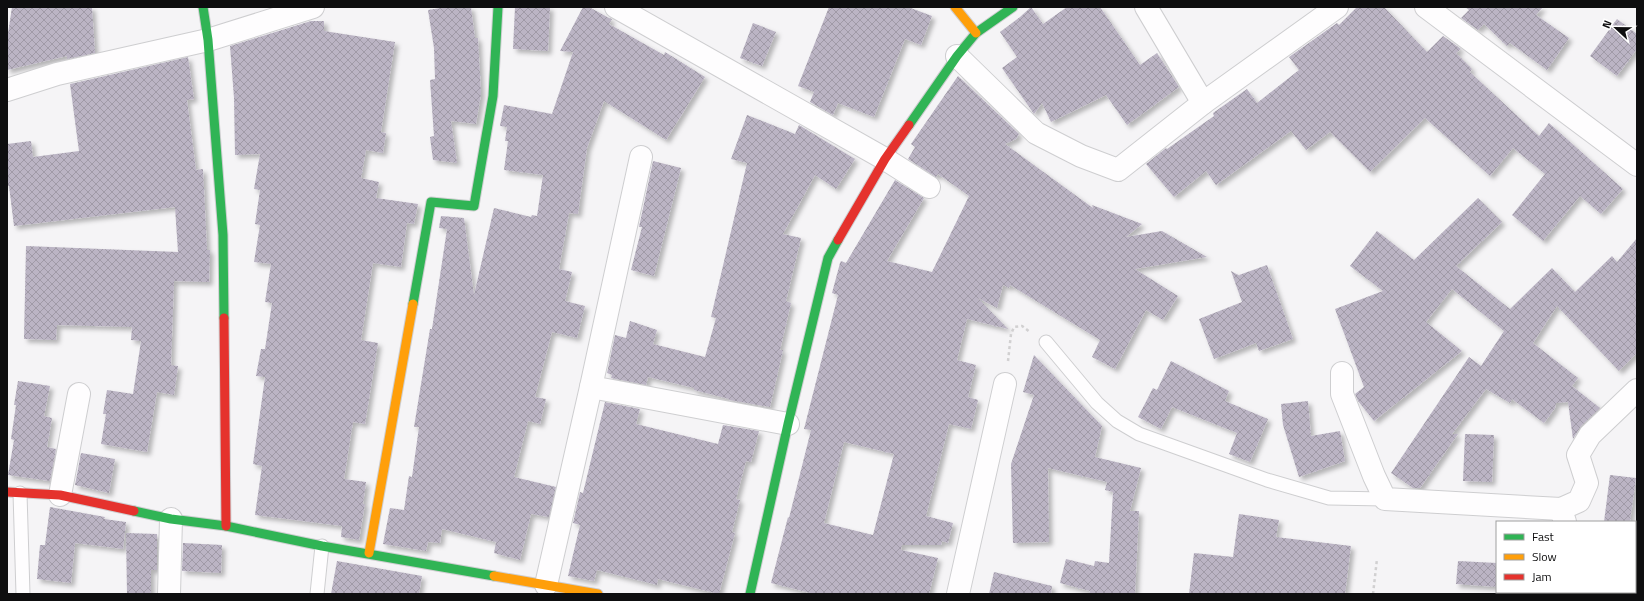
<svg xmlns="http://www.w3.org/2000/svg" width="1644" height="601" viewBox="0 0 1644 601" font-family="'Titillium Web',sans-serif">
  <defs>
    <pattern id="building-cross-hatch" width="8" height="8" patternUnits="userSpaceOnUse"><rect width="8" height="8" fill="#bbb4c4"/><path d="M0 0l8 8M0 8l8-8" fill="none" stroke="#a09aa7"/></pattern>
    <filter id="shadow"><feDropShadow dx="3.5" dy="3.5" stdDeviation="2" flood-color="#0004"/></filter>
  </defs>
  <rect width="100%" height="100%" fill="#f5f4f6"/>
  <g fill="url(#building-cross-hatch)" fill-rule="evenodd" filter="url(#shadow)">
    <polygon points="12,7 92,7 95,53 67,59 67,56 7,70 7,40"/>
    <polygon points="447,7 471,7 475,38 478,38 481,94 476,124 451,121 457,163 433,160 430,137 434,136 430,80 435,79 434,48 428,10"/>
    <polygon points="515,7 550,7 548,51 513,49"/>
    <polygon points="583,7 589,7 609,18 612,19 609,24 664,55 665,52 705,77 666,140 604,101 587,148 578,214 569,213 559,269 572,272 565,301 585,306 577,338 552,332 535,397 546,399 540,424 528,421 514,477 556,487 549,517 531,514 520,560 494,553 496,542 442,529 440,543 428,542 426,551 383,544 390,508 404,510 409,476 412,477 419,427 414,427 430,329 432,329 447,229 439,228 441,216 464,218 474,295 494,208 531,217 532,215 537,216 543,175 504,170 508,141 505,141 507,127 500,126 504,105 552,114 573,52 560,51"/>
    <polygon points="829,7 908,7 932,16 921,45 905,39 874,117 838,103 833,115 810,102 814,92 798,86"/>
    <polygon points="1031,7 1043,24 1067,7 1100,7 1140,65 1157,53 1179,87 1127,125 1106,95 1051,122 1042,103 1034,114 1002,68 1017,57 1000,32 1020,17"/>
    <polygon points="1357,7 1384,7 1427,52 1443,36 1461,49 1456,53 1472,69 1470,72 1539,136 1549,123 1623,189 1601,214 1580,196 1543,241 1512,215 1545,174 1513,148 1490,176 1425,118 1370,172 1330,132 1306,150 1291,131 1216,185 1206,171 1174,197 1146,164 1166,148 1167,149 1214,116 1213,113 1247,89 1257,103 1299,70 1289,57 1337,23 1339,25"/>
    <polygon points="1465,7 1543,7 1536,15 1569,38 1547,70 1510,43 1507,46 1484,24 1478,30 1461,18 1469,10"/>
    <polygon points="1617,19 1637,34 1637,49 1617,76 1590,56"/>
    <polygon points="311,21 324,21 324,31 395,42 381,132 386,133 383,153 366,150 361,178 379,182 376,198 418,204 414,224 407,223 401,267 373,263 361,340 378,343 365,424 353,422 344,479 366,482 363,504 365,504 359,540 341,537 342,526 255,515 262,466 253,464 265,377 256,376 261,349 265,349 272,303 265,302 271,264 254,262 260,225 255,224 260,190 254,189 260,154 235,155 234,98 230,46"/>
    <polygon points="753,23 776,32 762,66 740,58"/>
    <polygon points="188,57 194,99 187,100 196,170 203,169 207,250 210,250 209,282 174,281 171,365 178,366 174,395 157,392 147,452 101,444 106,414 103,414 107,390 133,394 141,341 131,340 132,327 57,325 56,340 24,339 26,246 178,252 175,207 14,226 9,186 7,186 7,144 31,141 33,157 79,151 70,84"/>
    <path d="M958 76 1019 134 1016 139 1005 144 1093 208 1092 205 1142 224 1126 237 1162 231 1207 257 1135 269 1178 296 1163 320 1146 310 1115 369 1092 357 1100 340 1010 285 1009 288 1003 285 997 308 978 298 1008 329 967 319 957 360 976 365 968 397 978 400 971 429 949 424 926 516 953 523 948 543 942 541 941 545H902L901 550 938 558 929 594H814L771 583 788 517 789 518 811 430 804 429 838 295 832 293 840 263 841 261 846 263 895 180 924 198 887 261 932 272 969 196 938 174 936 177 908 159 915 147 911 144ZM844 442 894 454 873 535 824 523Z"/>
    <polygon points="747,115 795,134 799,125 855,159 836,189 815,175 783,234 801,238 786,301 791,303 780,350 783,350 770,407 729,400 729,399 694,390 694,388 648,377 646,385 611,378 612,375 607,373 615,335 626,338 630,321 657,330 653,344 705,357 716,318 711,317 747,163 731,159"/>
    <polygon points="653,161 681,168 654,276 631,270 642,227 639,227"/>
    <polygon points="1478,198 1502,222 1456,266 1510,309 1552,268 1575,292 1612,256 1617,262 1637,238 1637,353 1619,371 1557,306 1533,343 1578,378 1572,386 1600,408 1581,426 1573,439 1568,402 1556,403 1555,408 1544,423 1512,399 1510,403 1486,389 1452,434 1458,434 1420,488 1413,488 1391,473 1469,357 1481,366 1504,331 1452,289 1426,322 1462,351 1374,421 1358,401 1355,394 1364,387 1335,309 1383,291 1350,266 1377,231 1414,260"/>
    <polygon points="1267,265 1293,339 1259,351 1256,343 1214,359 1199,319 1242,302 1231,271 1240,276 1239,275"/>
    <polygon points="1034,355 1102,426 1095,457 1141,468 1130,511 1139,511 1135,594 1089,594 1090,591 1060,583 1066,559 1094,566 1095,561 1109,563 1113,492 1105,490 1107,482 1048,468 1049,542 1013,543 1011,464 1034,395 1023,392"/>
    <polygon points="1171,361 1229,391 1225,401 1268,419 1250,462 1229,454 1237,433 1172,407 1161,429 1138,417 1153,388 1157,390"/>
    <polygon points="18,381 50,386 44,416 52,418 47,447 56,449 50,481 8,475 14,440 11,439 16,405 14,405"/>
    <polygon points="1308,401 1311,436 1340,431 1345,461 1299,477 1283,425 1281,404"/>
    <polygon points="605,402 640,409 636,424 718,444 723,425 759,431 751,462 746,461 736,499 740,500 732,532 735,533 719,594 658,579 657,585 597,570 594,581 568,576 580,525 573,523 580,492 583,493"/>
    <polygon points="1465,434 1494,435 1492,482 1463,481"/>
    <polygon points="81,453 115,459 109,493 75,485"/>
    <polygon points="1610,475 1636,478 1630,522 1604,522"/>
    <polygon points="50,507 105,517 104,519 126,522 123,549 75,543 71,583 37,579 40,545 45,545"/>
    <polygon points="1239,514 1279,520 1276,537 1351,546 1345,594 1189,594 1194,553 1233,557"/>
    <polygon points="126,533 157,534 157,570 151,570 151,594 127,594"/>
    <polygon points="183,543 222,545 221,573 182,571"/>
    <polygon points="337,561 422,576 419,594 331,594"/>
    <polygon points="1458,561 1497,563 1497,587 1456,584"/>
    <polygon points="994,572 1052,586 1051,594 989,594"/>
  </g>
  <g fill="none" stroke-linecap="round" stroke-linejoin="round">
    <g stroke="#ceced0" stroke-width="15">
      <g id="lane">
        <polyline points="1046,342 1097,403 1117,421 1139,434 1267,480 1329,498 1385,499"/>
        <polyline points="20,493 23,594"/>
        <polyline points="317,594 322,546"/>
      </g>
    </g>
    <g stroke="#ceced0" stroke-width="24">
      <g id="street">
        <polyline points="616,7 885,159 929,187"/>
        <polyline points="1146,7 1203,103"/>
        <polyline points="1426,7 1637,165"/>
        <polyline points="957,56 1036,133 1081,156 1118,170 1203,103 1337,7"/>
        <polyline points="7,90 57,74 208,40 313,7"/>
        <polyline points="1342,373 1342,394 1374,476 1385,499 1561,509"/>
        <polyline points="591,387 788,424"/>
        <polyline points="60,495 79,394"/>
        <polyline points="1565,522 1561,509 1579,501 1587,483 1578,455 1590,435 1637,390"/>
        <polyline points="546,585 591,387 641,157"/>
        <polyline points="1587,592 1587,594"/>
        <polyline points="169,594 171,519"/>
        <polyline points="958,594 1005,384"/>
      </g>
    </g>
    <g stroke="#ceced0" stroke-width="11">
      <g id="fast">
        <polyline points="203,7 208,40 223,235 224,318"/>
        <polyline points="909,125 957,56 976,33 1013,7"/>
        <polyline points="413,304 431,202 474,206 493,96 498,7"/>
        <polyline points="134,511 171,519 226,526 322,546 494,576"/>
        <polyline points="750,594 788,424 828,258 838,240"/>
      </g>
    </g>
    <g stroke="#ceced0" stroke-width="11">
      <g id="slow">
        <polyline points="955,7 976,33"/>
        <polyline points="369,553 413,304"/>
        <polyline points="494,576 598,594"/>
      </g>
    </g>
    <g stroke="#ceced0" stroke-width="11">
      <g id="jam">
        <polyline points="838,240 885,159 909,125"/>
        <polyline points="224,318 226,526"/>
        <polyline points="7,492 60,495 134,511"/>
      </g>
    </g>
    <g stroke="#d1d0d1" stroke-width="2.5" stroke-dasharray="3 3" stroke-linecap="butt">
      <polyline points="1008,361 1011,334 1014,327 1022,326 1030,332"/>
      <polyline points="1373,594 1377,559"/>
    </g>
    <use href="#lane" stroke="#fefdfe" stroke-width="13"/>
    <use href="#street" stroke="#fefdfe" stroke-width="22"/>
    <use href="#fast" stroke="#30b455" stroke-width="9"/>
    <use href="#slow" stroke="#ff9f0a" stroke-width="9"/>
    <use href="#jam" stroke="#e5322d" stroke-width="9"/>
  </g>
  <rect width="1644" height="601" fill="none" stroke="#0e0e0f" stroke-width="16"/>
  <rect x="1496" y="521" width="140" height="72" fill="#ffffff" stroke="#9f9f9f"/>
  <rect x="1504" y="534" width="20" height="6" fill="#30b455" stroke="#9f9f9f"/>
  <text x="1532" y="541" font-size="12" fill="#0e0e0f">Fast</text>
  <rect x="1504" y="554" width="20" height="6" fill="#ff9f0a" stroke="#9f9f9f"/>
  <text x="1532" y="561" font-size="12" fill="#0e0e0f">Slow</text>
  <rect x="1504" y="574" width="20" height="6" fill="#e5322d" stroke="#9f9f9f"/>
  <text x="1532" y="581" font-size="12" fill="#0e0e0f">Jam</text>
  <g transform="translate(1616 28) rotate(292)" stroke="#ffffff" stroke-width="3" paint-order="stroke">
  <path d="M0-3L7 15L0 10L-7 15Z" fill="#0e0e0f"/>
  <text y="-6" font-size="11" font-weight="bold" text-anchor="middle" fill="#0e0e0f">N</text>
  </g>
</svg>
